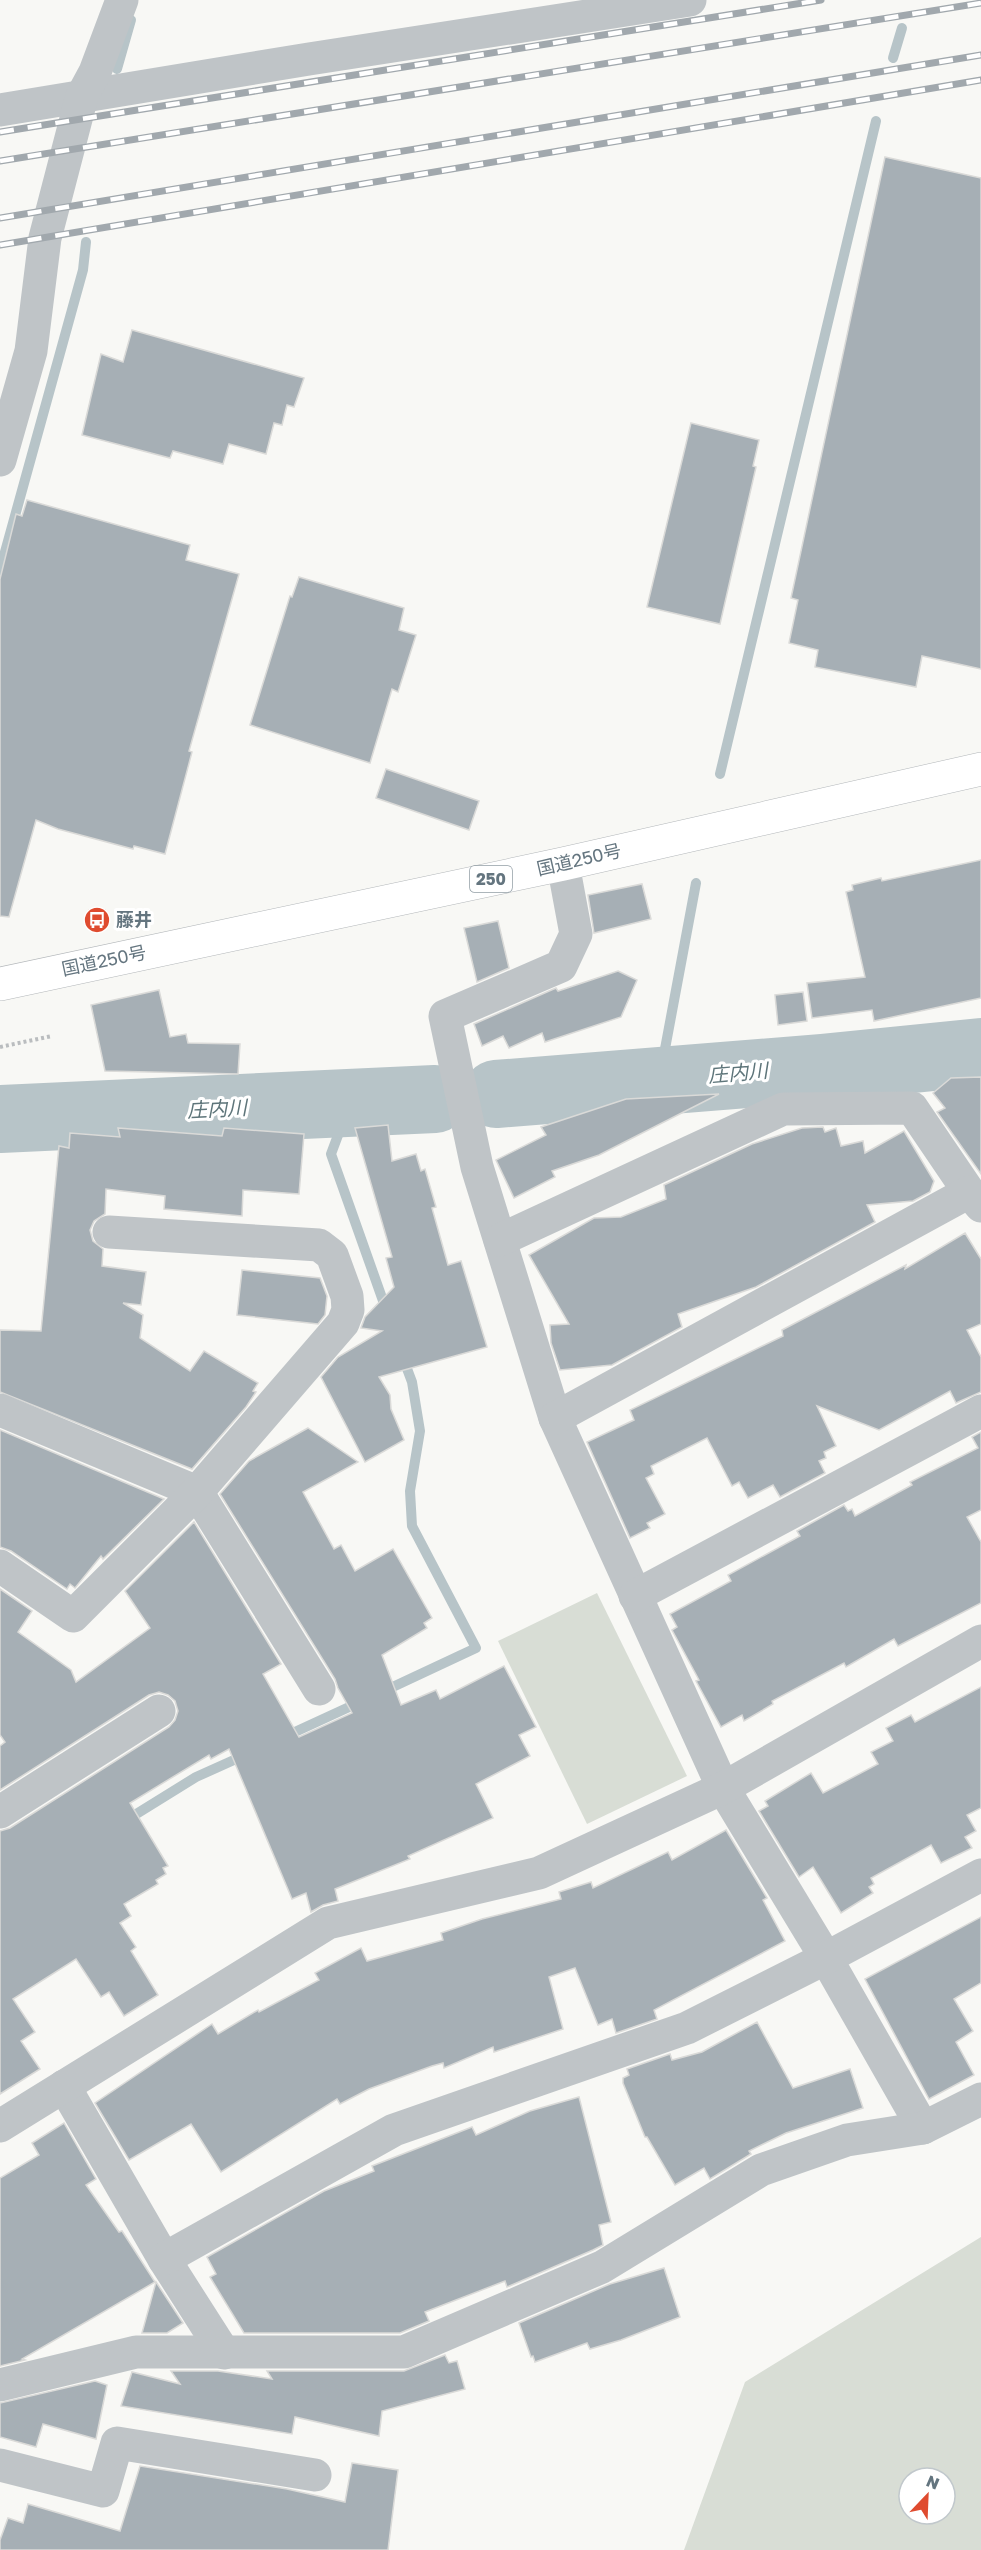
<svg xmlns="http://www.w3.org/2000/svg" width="981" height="2550" viewBox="0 0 981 2550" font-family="'Golos Text','Noto Sans JP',sans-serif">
  <rect width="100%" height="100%" fill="#f8f8f5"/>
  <g fill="#d8ddd5" fill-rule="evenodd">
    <polygon points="597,1593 687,1776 587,1824 498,1641"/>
    <path d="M981 2237V2550H684L745 2382ZM909 2478H945V2514H909Z"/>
  </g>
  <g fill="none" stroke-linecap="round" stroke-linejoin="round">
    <g stroke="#b7c4c8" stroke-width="10">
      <polyline points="893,58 902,28"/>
      <polyline points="117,69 131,20"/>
      <polyline points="0,570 83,270 86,242"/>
      <polyline points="720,774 876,121"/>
      <polyline points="659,1081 696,883"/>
      <polyline points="350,1103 331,1154 387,1312"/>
      <polyline points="382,1692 476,1648 412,1526 410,1491 420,1431 412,1382 403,1358"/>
      <polyline points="284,1737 360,1702"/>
      <polyline points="125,1821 196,1777 245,1755"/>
    </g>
    <g stroke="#b7c4c8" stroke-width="68">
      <polyline points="496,1094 823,1068 981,1052"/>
      <polyline points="0,1119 435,1099"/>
    </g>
  </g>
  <g fill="#a6afb5" stroke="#dadad8" stroke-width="1.5">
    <polygon points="885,157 981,178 981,669 922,656 916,687 815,667 818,650 789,643 798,600 791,598"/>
    <polygon points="132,330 304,378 294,407 287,405 282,425 274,423 266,454 229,444 223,464 173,451 170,458 82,435 101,354 123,362"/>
    <polygon points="691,423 759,440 753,466 756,467 720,624 647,607"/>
    <polygon points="27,500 190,545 186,560 239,574 189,751 192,752 165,854 134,846 133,849 58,829 36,820 9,917 0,916 0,579 16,514 22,516"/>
    <polygon points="299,577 404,608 399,630 416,635 398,692 392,689 370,763 250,725 290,596 292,597"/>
    <polygon points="386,769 479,801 469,830 376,798"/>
    <polygon points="981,860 981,998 874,1021 872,1010 812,1018 807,983 865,977 846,892 853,890 852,885 881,878 882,881"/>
    <polygon points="642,884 651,919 594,933 588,895"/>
    <polygon points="498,921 509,968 477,982 464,928"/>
    <polygon points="618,971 637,980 621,1017 545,1042 542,1033 509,1048 503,1036 482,1046 474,1024 556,988 558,991"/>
    <polygon points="159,990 170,1037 186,1034 188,1043 240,1044 238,1074 105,1071 91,1005"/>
    <polygon points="803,992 807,1021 778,1025 775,995"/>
    <polygon points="981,1077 981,1174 937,1112 945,1108 933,1093 951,1078"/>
    <polygon points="719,1094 599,1155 552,1171 555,1177 514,1198 496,1160 546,1135 541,1127 626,1099"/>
    <polygon points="388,1125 392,1161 416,1154 421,1171 425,1169 436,1207 432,1208 448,1265 461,1261 487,1347 379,1377 390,1395 391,1409 404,1440 365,1462 321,1377 338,1357 382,1331 361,1328 365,1317 394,1287 386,1258 392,1257 355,1128"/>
    <polygon points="823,1127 825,1132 836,1128 841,1146 863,1141 865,1153 904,1131 934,1181 930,1192 913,1201 867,1205 875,1222 756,1287 678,1314 682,1327 612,1365 560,1370 551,1343 550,1325 569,1324 529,1255 594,1218 621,1217 666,1199 664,1185 752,1144 802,1128"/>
    <polygon points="118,1128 222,1136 224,1128 304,1134 299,1194 243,1190 242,1216 164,1209 165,1196 106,1189 105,1214 94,1221 90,1230 93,1241 103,1249 102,1266 146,1272 141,1305 123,1303 143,1315 140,1338 190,1371 204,1351 258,1383 253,1391 256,1392 246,1407 192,1469 0,1392 0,1330 41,1331 59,1146 69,1148 70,1133 120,1137"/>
    <polygon points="965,1233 981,1259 981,1324 967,1330 981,1357 981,1392 956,1403 950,1391 879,1430 817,1406 836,1446 824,1452 826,1458 819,1461 825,1473 780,1497 773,1485 748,1498 739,1482 732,1486 707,1438 651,1466 654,1474 646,1478 665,1514 647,1523 650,1528 630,1538 587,1442 634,1420 630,1410 783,1336 782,1330 906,1265 905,1269"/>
    <polygon points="242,1270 320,1278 327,1296 325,1315 318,1324 237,1315"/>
    <polygon points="308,1428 358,1462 303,1492 334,1549 341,1545 355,1571 393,1549 432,1618 424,1623 427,1628 382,1655 401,1705 436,1690 440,1699 504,1666 536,1727 519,1735 530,1756 476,1784 493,1818 408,1856 410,1859 335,1889 338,1901 323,1905 311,1912 306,1893 292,1899 229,1749 211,1759 209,1755 130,1803 168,1866 163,1868 166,1874 156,1880 158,1884 124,1904 131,1916 120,1923 136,1947 131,1951 158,1995 124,2016 109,1992 101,1997 76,1959 13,1999 35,2032 21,2041 40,2069 0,2094 0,1831 10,1828 169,1727 175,1720 178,1711 175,1701 168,1695 159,1692 149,1695 0,1790 0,1746 5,1742 0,1735 0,1589 32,1611 18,1632 71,1670 76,1682 150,1628 125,1591 194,1522 281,1664 263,1674 299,1737 352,1713 338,1688 335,1679 220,1494 249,1461"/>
    <polygon points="0,1430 164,1499 103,1559 101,1556 75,1588 70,1584 67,1589 11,1551 0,1547"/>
    <polygon points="981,1432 981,1510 967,1517 981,1542 981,1603 898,1646 894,1639 846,1667 844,1663 772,1701 773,1704 744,1721 742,1715 721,1727 696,1681 699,1680 672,1630 677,1627 670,1614 731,1581 728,1575 800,1536 797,1531 844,1505 848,1511 852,1509 855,1516 912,1485 910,1482 978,1448 972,1437"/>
    <polygon points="981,1687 981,1808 967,1815 976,1831 965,1837 972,1848 941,1863 931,1845 871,1878 874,1884 869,1887 873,1893 841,1913 813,1867 799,1877 759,1811 768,1806 765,1801 811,1773 823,1793 878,1764 871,1752 893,1741 886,1728 911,1715 915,1722"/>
    <polygon points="726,1830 767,1898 763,1900 785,1941 654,2010 657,2019 616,2033 612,2019 598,2025 575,1968 549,1977 563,2029 494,2052 493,2047 444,2068 443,2063 432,2066 369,2089 340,2104 337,2099 221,2172 191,2124 129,2160 95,2103 212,2024 218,2034 258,2010 259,2012 319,1980 315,1973 361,1948 367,1961 443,1940 441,1933 482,1919 561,1899 559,1892 591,1882 593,1888 668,1852 672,1860"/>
    <polygon points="981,1917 981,1983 954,1999 973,2031 956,2042 974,2075 929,2099 865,1979"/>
    <polygon points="757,2022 793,2088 850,2069 863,2108 786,2133 749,2151 751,2154 710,2179 704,2168 675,2185 647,2137 645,2137 623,2083 623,2078 629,2075 627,2069 670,2054 672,2060 702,2052"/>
    <polygon points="579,2097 611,2222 599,2225 603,2245 593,2250 507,2287 505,2281 425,2312 429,2321 400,2333 244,2333 210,2277 216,2274 207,2257 324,2191 374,2171 372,2166 472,2127 476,2135 530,2111"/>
    <polygon points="64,2123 96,2179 86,2185 119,2232 122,2231 155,2282 22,2359 25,2360 0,2366 0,2178 39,2155 32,2143"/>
    <polygon points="664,2268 680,2317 621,2340 590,2349 587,2343 535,2362 533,2356 531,2357 519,2323 610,2284"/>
    <polygon points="156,2282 183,2323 167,2333 142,2333"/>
    <polygon points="445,2355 449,2363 457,2361 465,2389 382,2411 379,2436 295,2417 292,2434 121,2406 132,2372 180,2384 171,2371 218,2371 272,2379 267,2371 404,2371"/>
    <polygon points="95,2381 107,2385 96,2439 43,2424 36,2447 0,2437 0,2403"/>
    <polygon points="352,2463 398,2470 388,2550 0,2550 0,2540 8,2518 23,2523 28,2504 120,2531 140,2466 287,2489 345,2502"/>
  </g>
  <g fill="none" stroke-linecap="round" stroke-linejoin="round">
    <g stroke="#b3b7ba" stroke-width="34">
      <polyline id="highway" points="0,984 563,864 981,769"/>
    </g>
    <polyline stroke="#babdbf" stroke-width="4" stroke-dasharray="3 3" stroke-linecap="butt" points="0,1047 52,1036"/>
    <g stroke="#bfc4c7" stroke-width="33">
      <polyline points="0,110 309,59 690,0"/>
      <polyline points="0,460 31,351 45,238 82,96 95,72 122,0"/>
      <polyline points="563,864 576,934 561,966 445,1016 477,1167 555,1418 723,1788 826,1958 923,2128"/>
      <polyline points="500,1240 783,1109 912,1108 969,1192"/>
      <polyline points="0,1410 197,1492 319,1689"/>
      <polyline points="555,1418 969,1192 981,1206"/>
      <polyline points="0,1566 73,1616 197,1492 343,1323 348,1310 347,1296 332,1255 319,1245 109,1232"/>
      <polyline points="635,1596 981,1411"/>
      <polyline points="0,1812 159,1711"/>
      <polyline points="64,2086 164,2259 224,2353"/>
      <polyline points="0,2126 328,1923 539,1873 723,1788 981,1641"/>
      <polyline points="164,2259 394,2130 687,2028 826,1958 981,1875"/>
      <polyline points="0,2385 136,2352 404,2352 602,2267 761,2170 847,2140 923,2128 981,2099"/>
      <polyline points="0,2465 103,2491 117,2443 315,2475"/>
    </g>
    <use href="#highway" stroke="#fff" stroke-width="33"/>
    <g stroke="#a1a8ad" stroke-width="7">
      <g id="rail">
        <polyline points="0,132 821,0"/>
        <polyline points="0,161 981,3"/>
        <polyline points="0,218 981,55"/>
        <polyline points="0,245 981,80"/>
      </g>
    </g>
    <use href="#rail" stroke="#fff" stroke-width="4.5" stroke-dasharray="14" stroke-linecap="butt"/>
  </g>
  <defs>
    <g id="bus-disc" transform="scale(1.35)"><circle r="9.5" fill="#df4b2f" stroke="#fff"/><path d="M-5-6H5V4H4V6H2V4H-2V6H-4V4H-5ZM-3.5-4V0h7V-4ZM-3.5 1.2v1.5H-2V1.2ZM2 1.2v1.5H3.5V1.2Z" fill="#fff"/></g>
  </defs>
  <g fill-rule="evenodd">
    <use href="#bus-disc" x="97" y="920"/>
  </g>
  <g text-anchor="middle" stroke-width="6" stroke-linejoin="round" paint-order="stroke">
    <rect fill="#fff" stroke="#929ea5" stroke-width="1.5" x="470" y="866" width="42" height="26" rx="4.5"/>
    <g font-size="16" font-weight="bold" fill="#64757f">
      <text x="491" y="885">250</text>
    </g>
    <g font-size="18" fill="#64757f" stroke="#fff">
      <text transform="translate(579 860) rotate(-13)" y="6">国道250号</text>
      <text transform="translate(104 961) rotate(-12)" y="6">国道250号</text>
    </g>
    <g font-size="18" font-weight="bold" fill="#64757f" stroke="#fff" text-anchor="start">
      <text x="116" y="926">藤井</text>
    </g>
    <g font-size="20" font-style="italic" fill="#5e757a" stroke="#fff">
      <text transform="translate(738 1073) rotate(-5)" y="7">庄内川</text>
      <text transform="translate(217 1109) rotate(-3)" y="7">庄内川</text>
    </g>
  </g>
  <g transform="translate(927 2496) rotate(23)"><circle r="28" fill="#ffffff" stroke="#c1c8cc" stroke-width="1.5"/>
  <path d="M0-4.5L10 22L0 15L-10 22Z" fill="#df4b2f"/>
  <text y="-9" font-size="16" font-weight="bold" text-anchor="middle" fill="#64757f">N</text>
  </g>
</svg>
